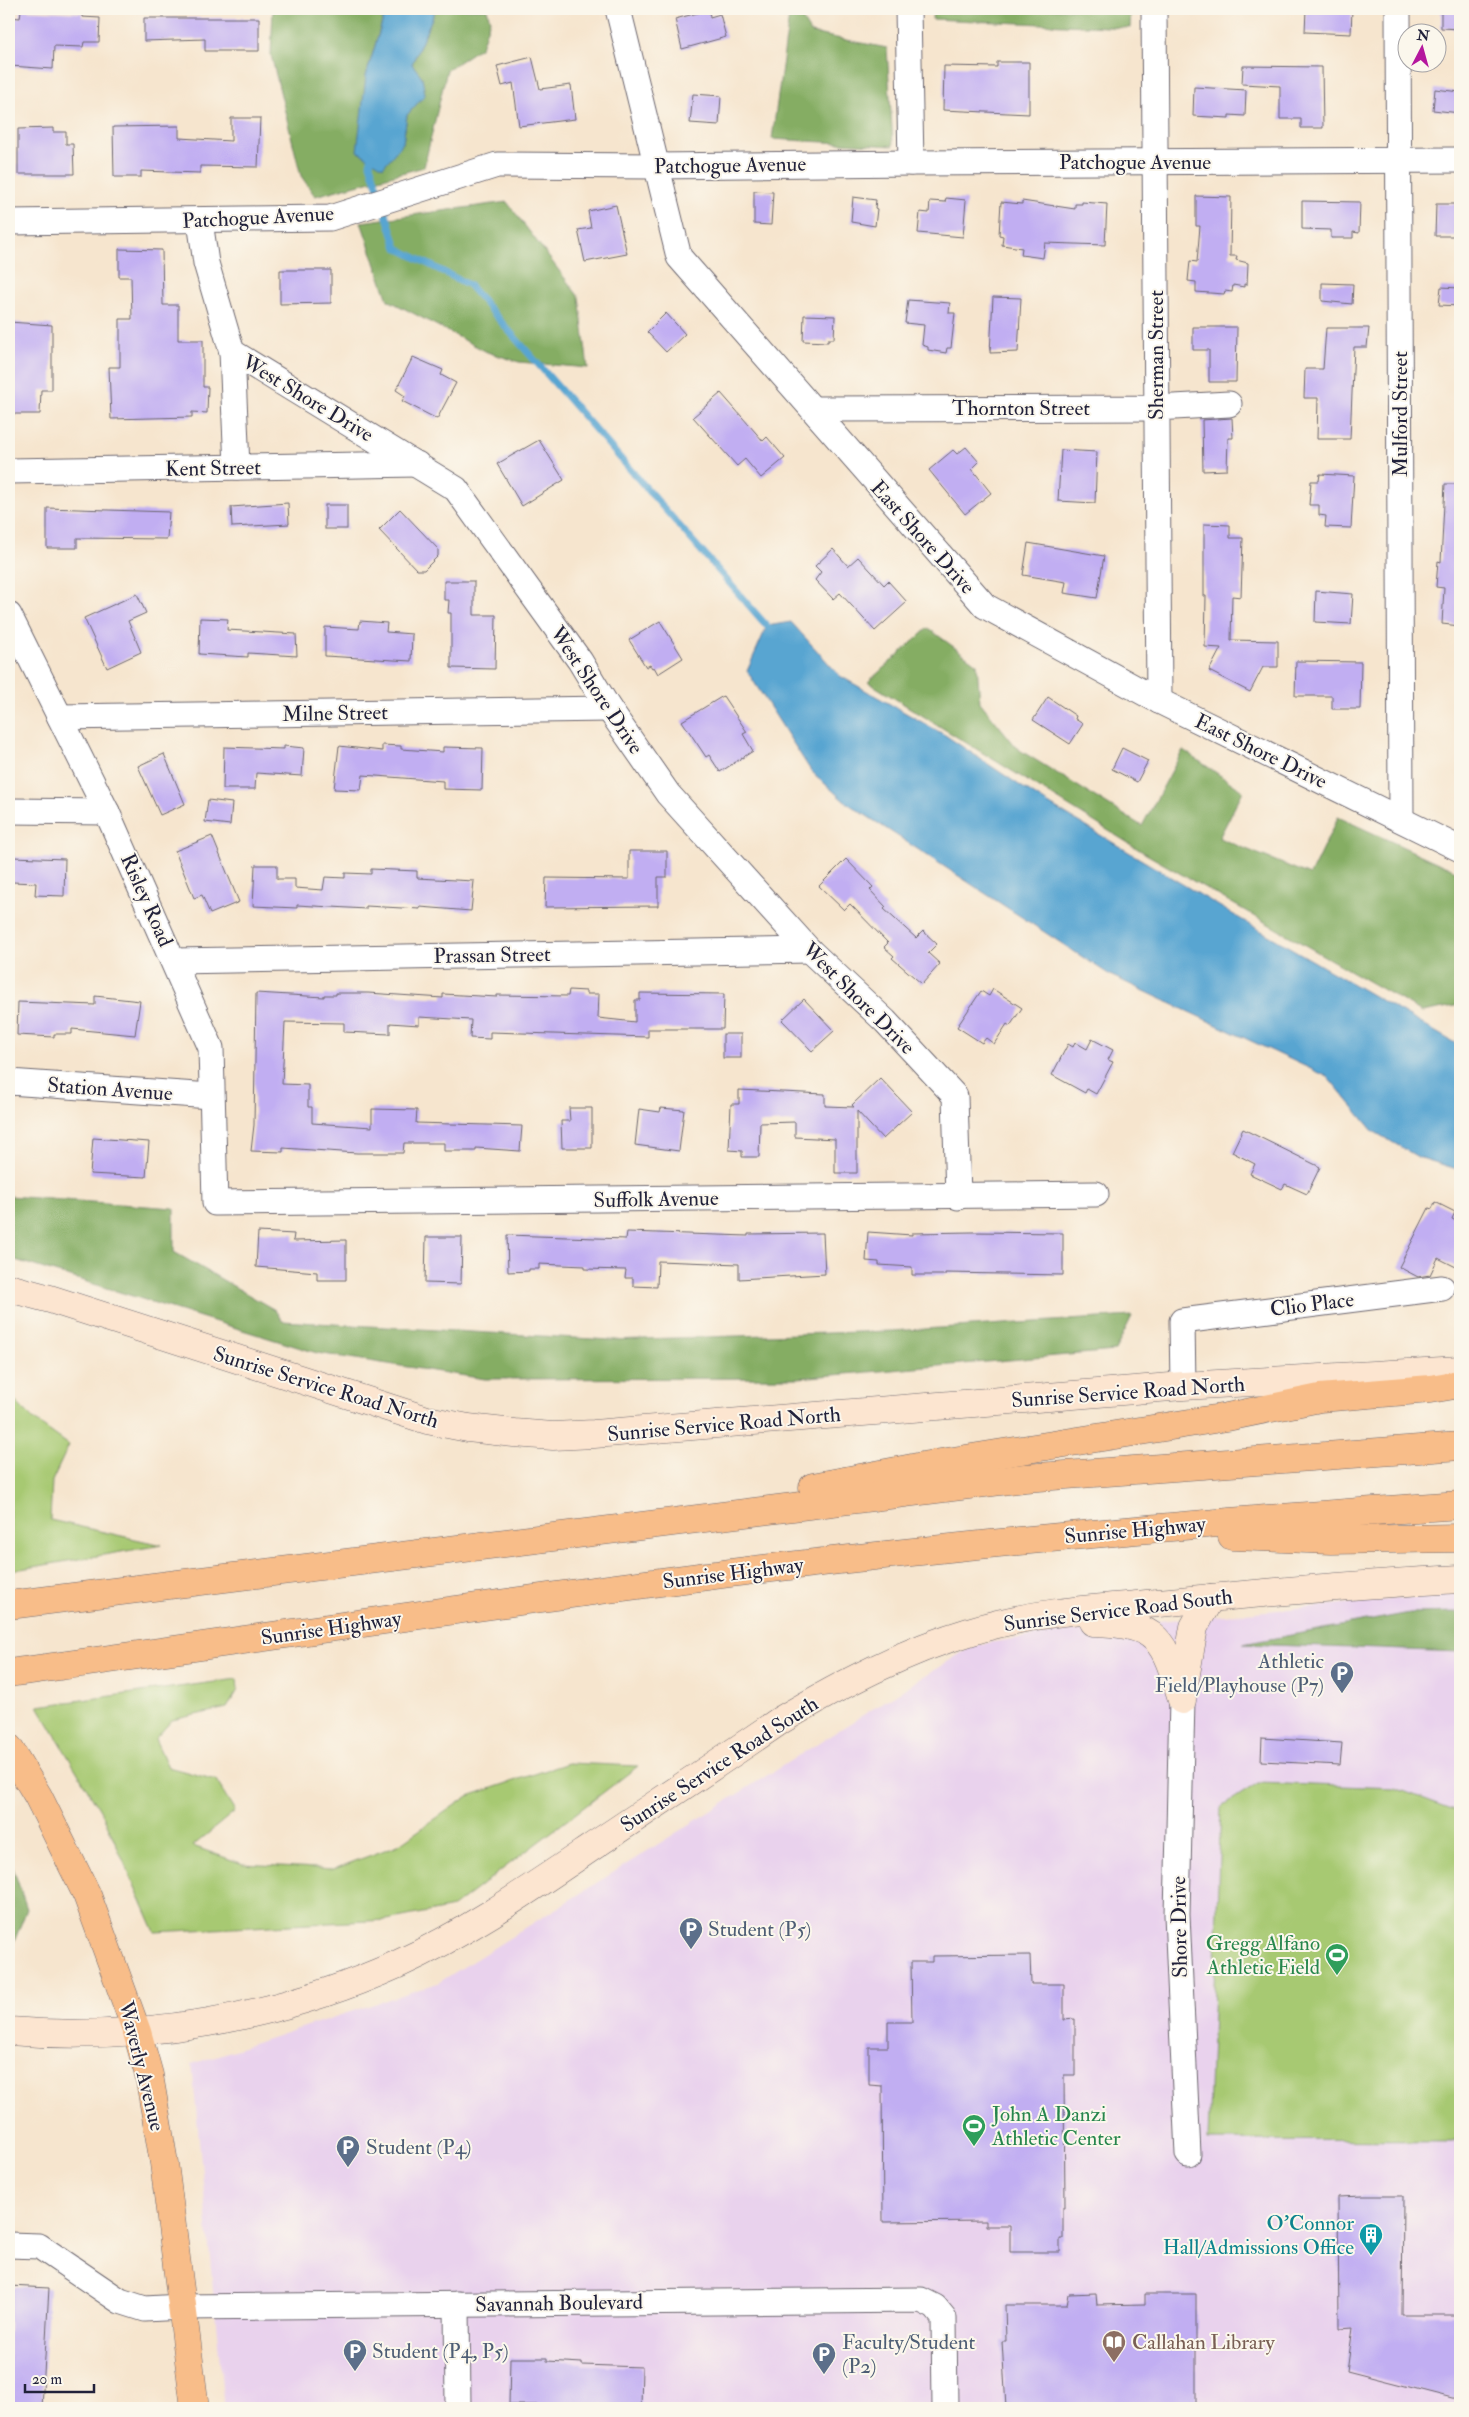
<svg xmlns="http://www.w3.org/2000/svg" width="1469" height="2417" viewBox="0 0 1469 2417" font-family="'IM FELL Double Pica',serif">
  <rect width="100%" height="100%" fill="#fbf7ec"/>
  <filter id="ink" filterUnits="userSpaceOnUse"><feTurbulence type="fractalNoise" baseFrequency=".02" numOctaves="2"/><feDisplacementMap in="SourceGraphic" scale="10" xChannelSelector="R" yChannelSelector="G"/><feConvolveMatrix kernelMatrix="1 2 1 2 8 2 1 2 1" color-interpolation-filters="sRGB"/></filter>
  <filter id="wash" filterUnits="userSpaceOnUse"><feTurbulence type="fractalNoise" baseFrequency=".0096" numOctaves="4" result="noise"/><feDisplacementMap in="SourceGraphic" scale="20" xChannelSelector="R" yChannelSelector="G"/><feGaussianBlur stdDeviation="1.12" result="paint"/><feColorMatrix in="noise" values="0 0 0 0 0 0 0 0 0 0 0 0 0 0 0 0 0 1.4 0 .05"/><feComposite in="paint" operator="in"/></filter>
  <g filter="url(#wash)">
    <rect width="100%" height="100%" fill="#f6e5ce"/>
    <polygon fill="#e9d2ed" points="1460,1593 1460,2408 224,2408 192,2064 438,1983 974,1645 1095,1627"/>
    <g fill="#a7c972" stroke="#647656">
      <polygon points="9,1395 33,1419 69,1445 52,1481 50,1520 162,1545 9,1571"/>
      <polygon points="237,1679 238,1690 227,1708 172,1720 155,1739 168,1767 216,1780 235,1811 193,1846 243,1864 334,1869 398,1845 468,1796 568,1763 638,1766 453,1907 387,1920 155,1932 104,1817 38,1706"/>
      <polygon points="1258,1783 1395,1788 1460,1812 1460,2141 1208,2140 1221,1807"/>
    </g>
    <g fill="#85ad64" stroke="#546850">
      <polygon points="273,9 386,9 366,76 403,143 407,115 425,95 422,77 412,64 436,9 487,9 490,20 481,47 447,70 424,167 315,196 301,176 271,55"/>
      <polygon points="790,9 796,9 811,33 887,48 893,146 772,139"/>
      <polygon points="933,9 1131,9 1130,28 932,19"/>
      <polygon points="507,202 579,297 588,368 519,362 487,352 388,300 361,222"/>
      <polygon points="928,628 977,664 980,702 1018,749 1142,826 1183,750 1243,791 1219,838 1310,875 1338,817 1460,873 1460,1005 1422,1012 1146,854 868,682"/>
      <polygon points="9,1196 174,1208 174,1252 275,1310 282,1321 611,1340 891,1331 1132,1316 1115,1351 798,1378 485,1379 317,1353 9,1258"/>
      <polygon points="1460,1612 1460,1652 1243,1644 1410,1613"/>
      <polygon points="9,1856 27,1909 14,1942 9,1942"/>
    </g>
    <g fill="#58a5d1" stroke="#3d6486">
      <polygon points="386,9 436,9 412,64 422,77 425,95 407,115 403,143 383,167 357,151 366,76"/>
      <polygon points="791,622 840,676 945,735 1040,799 1239,918 1460,1046 1460,1170 1418,1157 1373,1131 1328,1077 1110,975 844,801 811,771 747,671 767,626"/>
    </g>
    <g fill="none" stroke-linecap="round" stroke-linejoin="round">
      <polyline stroke="#58a5d1" stroke-width="7" points="373,152 370,164 397,248 469,285 773,633"/>
    </g>
    <g id="blocks">
      <g fill="#c1aef2">
        <polygon points="1306,9 1352,9 1351,34 1305,32"/>
        <polygon points="1441,9 1460,9 1460,29 1441,28"/>
        <polygon points="21,10 82,13 82,17 100,18 99,42 84,42 83,47 54,46 53,69 10,66 11,46 9,45 9,17 20,18"/>
        <polygon points="709,10 710,17 720,14 726,37 682,49 675,19"/>
        <polygon points="144,18 259,18 259,51 205,51 205,39 144,41"/>
        <polygon points="532,57 540,89 571,85 575,119 519,126 513,83 502,86 497,66"/>
        <polygon points="997,62 1029,62 1029,114 943,110 944,66 997,67"/>
        <polygon points="1243,66 1322,67 1323,128 1301,128 1301,119 1280,119 1280,86 1242,84"/>
        <polygon points="1194,87 1246,90 1245,116 1229,115 1229,118 1193,116"/>
        <polygon points="1435,89 1460,92 1460,113 1433,110"/>
        <polygon points="693,94 721,96 719,125 690,123"/>
        <polygon points="231,118 260,118 258,167 200,166 200,173 141,171 141,177 114,177 113,127 179,126 179,138 231,141"/>
        <polygon points="53,128 53,132 66,132 66,144 73,144 74,174 18,174 18,129"/>
        <polygon points="754,191 773,192 771,225 754,224"/>
        <polygon points="1196,196 1231,197 1230,256 1237,256 1236,260 1248,263 1247,285 1244,284 1244,287 1233,285 1232,292 1225,291 1224,294 1196,292 1196,282 1188,281 1190,261 1197,262 1200,226 1196,226"/>
        <polygon points="853,197 876,200 875,208 877,209 875,226 851,222"/>
        <polygon points="946,198 966,200 963,237 918,233 920,212 929,213 930,201 945,202"/>
        <polygon points="1022,201 1075,209 1075,204 1082,204 1082,202 1107,204 1105,245 1045,243 1043,258 1021,255 1022,248 1002,245 1003,236 999,235 1001,202 1022,204"/>
        <polygon points="1302,201 1360,202 1359,233 1353,232 1353,238 1331,238 1331,230 1302,229"/>
        <polygon points="1436,204 1460,204 1460,236 1435,236"/>
        <polygon points="616,205 627,254 585,262 578,230 591,228 588,211"/>
        <polygon points="119,249 162,250 163,305 178,305 178,340 203,340 203,387 208,387 207,413 192,412 192,417 111,419 109,367 120,367 120,319 132,319 131,277 119,277"/>
        <polygon points="280,270 331,270 331,303 280,304"/>
        <polygon points="1322,283 1353,284 1352,304 1322,301"/>
        <polygon points="1441,287 1460,288 1460,306 1439,305"/>
        <polygon points="993,297 1021,298 1018,352 990,353"/>
        <polygon points="908,300 950,303 949,313 955,313 951,348 947,348 946,353 928,350 928,347 922,345 924,325 905,323"/>
        <polygon points="666,313 685,334 666,352 647,332"/>
        <polygon points="804,315 835,316 834,339 828,339 828,342 803,341"/>
        <polygon points="9,322 52,325 52,390 41,390 40,414 9,414"/>
        <polygon points="1193,327 1237,327 1236,382 1209,382 1209,350 1193,350"/>
        <polygon points="1326,328 1369,328 1367,347 1354,347 1350,439 1317,439 1318,398 1304,398 1305,369 1323,369"/>
        <polygon points="413,357 443,370 441,375 456,383 437,419 402,401 405,396 396,390"/>
        <polygon points="721,393 763,441 767,437 785,458 761,478 745,459 737,466 693,417"/>
        <polygon points="1232,418 1233,438 1228,438 1227,470 1203,471 1202,420"/>
        <polygon points="539,440 564,480 522,506 497,464"/>
        <polygon points="966,447 979,462 972,469 991,493 965,514 929,470 953,450 957,454"/>
        <polygon points="1061,450 1097,452 1095,503 1058,501"/>
        <polygon points="1320,474 1354,476 1351,528 1325,527 1326,516 1319,515 1319,505 1309,505 1311,481 1319,481"/>
        <polygon points="1445,484 1460,484 1460,626 1442,624 1444,588 1436,587 1438,561 1441,562"/>
        <polygon points="288,503 289,524 232,527 231,507"/>
        <rect x="325" y="505" width="22" height="24"/>
        <polygon points="47,508 169,512 167,539 77,538 77,548 47,548"/>
        <polygon points="400,509 438,549 438,556 424,570 417,570 379,530"/>
        <polygon points="1204,524 1230,525 1230,538 1243,538 1241,597 1232,596 1231,640 1278,641 1278,667 1263,667 1250,692 1209,671 1221,648 1205,647 1206,596 1204,596"/>
        <polygon points="1028,543 1104,556 1097,598 1064,593 1066,582 1023,575"/>
        <polygon points="833,549 848,566 858,557 884,585 888,581 907,602 875,631 840,593 833,599 815,580 821,572 815,566"/>
        <polygon points="444,581 474,581 474,615 496,615 495,669 451,668 451,613 448,613 449,600 444,600"/>
        <polygon points="1316,591 1353,594 1351,624 1315,622"/>
        <polygon points="137,594 146,613 128,621 141,652 107,668 84,618"/>
        <polygon points="200,618 228,619 227,630 296,634 297,656 248,653 248,657 199,654"/>
        <polygon points="360,621 387,623 386,632 412,634 411,661 325,656 325,627 359,629"/>
        <polygon points="660,621 683,658 658,674 654,667 652,668 650,665 646,667 629,640"/>
        <polygon points="1296,661 1361,662 1360,709 1332,709 1332,696 1295,696"/>
        <polygon points="723,696 747,732 743,734 753,751 720,772 709,755 706,757 682,721"/>
        <polygon points="1048,697 1076,716 1075,719 1083,724 1070,744 1033,720"/>
        <polygon points="382,745 401,746 401,749 443,752 443,747 483,748 482,790 443,789 443,781 363,775 361,790 334,789 339,746 382,751"/>
        <polygon points="284,746 304,748 302,776 256,773 255,789 223,789 224,747 284,749"/>
        <polygon points="1122,748 1148,761 1137,782 1112,769"/>
        <polygon points="164,754 185,804 160,815 138,766"/>
        <polygon points="208,800 232,803 230,825 205,822"/>
        <polygon points="212,836 239,902 210,914 202,895 194,898 175,851"/>
        <polygon points="629,851 667,851 667,877 658,877 658,906 545,907 546,878 629,879"/>
        <polygon points="13,857 65,859 64,896 35,895 36,883 12,882"/>
        <polygon points="846,859 873,887 870,890 886,907 884,909 916,938 923,931 937,944 928,953 940,964 922,984 892,958 894,956 884,947 888,943 850,904 844,910 819,886"/>
        <polygon points="255,865 277,865 277,879 295,879 295,888 323,890 325,877 345,878 345,873 371,874 371,869 417,871 417,878 474,881 471,911 420,907 420,909 366,906 366,909 297,905 297,908 253,906"/>
        <polygon points="993,989 1022,1008 1010,1026 1007,1024 994,1044 986,1038 982,1043 957,1027 981,991 989,996"/>
        <polygon points="569,990 586,991 586,994 599,994 598,1018 635,1022 635,1000 640,1000 640,993 724,994 723,1029 648,1029 648,1037 490,1032 490,1039 470,1038 471,1020 419,1017 419,1025 390,1023 390,1034 344,1032 344,1023 285,1022 282,1084 308,1085 308,1107 312,1107 312,1123 372,1127 372,1109 417,1110 416,1123 522,1126 520,1151 476,1148 476,1151 444,1151 444,1143 404,1143 403,1153 357,1153 283,1148 283,1152 251,1151 254,1125 256,993 324,997 324,995 336,995 336,993 368,993 443,998 443,994 497,997 497,995 568,996"/>
        <polygon points="95,996 140,1001 135,1035 72,1029 72,1034 54,1034 54,1037 17,1035 18,1002 95,1005"/>
        <polygon points="804,999 834,1031 812,1051 782,1020"/>
        <rect x="723" y="1034" width="18" height="24"/>
        <polygon points="1092,1039 1113,1050 1108,1060 1113,1062 1096,1094 1087,1089 1085,1093 1052,1075 1068,1044 1073,1047 1075,1042 1087,1049"/>
        <polygon points="880,1078 912,1112 883,1139 857,1111 857,1173 835,1173 835,1139 795,1137 795,1122 760,1123 759,1157 742,1157 742,1151 729,1150 731,1104 739,1104 739,1090 825,1094 825,1106 854,1107 852,1105"/>
        <polygon points="569,1108 592,1108 592,1148 562,1148 561,1121 570,1121"/>
        <polygon points="661,1108 684,1110 679,1151 635,1145 639,1109 660,1112"/>
        <polygon points="1243,1129 1320,1167 1307,1194 1285,1184 1282,1189 1250,1174 1255,1164 1232,1152"/>
        <polygon points="93,1138 149,1142 146,1177 90,1174"/>
        <polygon points="1435,1202 1455,1212 1452,1219 1460,1223 1460,1269 1438,1258 1430,1275 1418,1277 1399,1267 1429,1208 1432,1209"/>
        <polygon points="258,1232 294,1234 293,1241 346,1240 346,1280 317,1280 317,1272 256,1267"/>
        <polygon points="627,1232 748,1236 748,1234 823,1233 825,1274 739,1279 739,1264 658,1261 657,1287 633,1286 633,1278 625,1278 626,1270 585,1269 585,1266 539,1264 539,1269 529,1269 529,1271 508,1272 507,1235 626,1239"/>
        <polygon points="868,1232 912,1235 912,1233 973,1232 1063,1233 1063,1275 945,1273 945,1275 912,1275 912,1267 879,1265 879,1262 866,1261"/>
        <polygon points="426,1237 462,1237 461,1284 425,1283"/>
        <polygon points="1262,1738 1342,1743 1340,1765 1261,1761"/>
        <polygon points="1030,1955 1031,1984 1064,1984 1064,2020 1075,2019 1075,2075 1064,2075 1065,2208 1063,2208 1063,2239 1060,2239 1060,2252 1010,2252 1010,2226 986,2226 986,2221 883,2222 882,2086 869,2085 869,2047 888,2047 888,2022 912,2022 911,1962 932,1962 932,1956"/>
        <polygon points="1363,2196 1403,2196 1402,2315 1460,2315 1460,2400 1347,2371 1353,2327 1339,2328 1338,2197"/>
        <polygon points="9,2286 49,2288 42,2408 9,2408"/>
        <polygon points="1096,2293 1097,2305 1145,2304 1145,2294 1196,2294 1196,2408 1006,2408 1002,2341 1006,2341 1005,2305 1067,2305 1069,2294"/>
        <polygon points="510,2358 547,2358 547,2361 582,2363 582,2365 642,2367 641,2408 561,2408 561,2405 509,2405"/>
      </g>
    </g>
  </g>
  <g filter="url(#ink)">
    <use href="#blocks" fill-opacity="0" stroke="#6c666e" stroke-width="1"/>
    <g fill="none" stroke-linecap="round" stroke-linejoin="round">
      <g stroke="#6c666e" stroke-width="27">
        <g id="minor">
          <polyline points="618,9 679,257 985,606 1159,701 1460,849"/>
          <polyline points="908,9 911,163"/>
          <polyline points="1154,9 1159,701"/>
          <polyline points="1398,9 1401,819"/>
          <polyline points="200,221 206,263 232,352 456,489 580,661 609,709 668,794 809,950 885,1021 955,1096 958,1197"/>
          <polyline points="9,222 330,218 497,165 656,166 911,163 1460,160"/>
          <polyline points="232,352 237,467"/>
          <polyline points="814,409 1156,408 1229,404"/>
          <polyline points="9,471 417,464"/>
          <polyline points="9,615 107,812 211,1048 215,1203 1096,1194"/>
          <polyline points="60,717 609,709"/>
          <polyline points="9,811 107,812"/>
          <polyline points="174,961 809,950"/>
          <polyline points="9,1082 211,1096"/>
          <polyline points="1183,1386 1182,1321 1442,1288"/>
          <polyline points="1182,1700 1177,1915 1188,2154"/>
          <polyline points="9,2245 39,2246 120,2301 145,2309 181,2307 921,2300 935,2307 944,2318 945,2408"/>
          <polyline points="457,2304 458,2408"/>
        </g>
      </g>
      <g stroke="#6c666e" stroke-width="29">
        <g id="secondary">
          <polyline points="9,1288 50,1299 427,1420 468,1428 514,1433 553,1436 594,1434 1183,1386 1460,1370"/>
          <path d="M1093 1622C1160 1624 1164 1640 1182 1700"/>
          <polyline points="1183,1691 1194,1627 1210,1598"/>
          <path d="M9 2031C141 2042 276 2019 398 1964 466 1933 527 1891 589 1849 653 1806 717 1764 781 1720 842 1684 904 1651 972 1631 1036 1611 1104 1608 1170 1602 1267 1592 1363 1584 1460 1579"/>
        </g>
      </g>
      <g stroke="#6c666e" stroke-width="29">
        <polyline id="primary" points="9,1748 38,1796 87,1895 137,2032 149,2075 164,2163 195,2408"/>
      </g>
      <g stroke="#6c666e" stroke-width="29">
        <g id="motorway">
          <polyline points="813,1487 928,1465 1227,1417 1320,1398 1431,1389 1460,1384"/>
          <polyline points="1232,1536 1331,1540 1460,1538"/>
          <polyline points="9,1605 1025,1478 1460,1446"/>
          <path d="M9 1673C266 1638 522 1598 780 1567 1006 1540 1233 1520 1460 1505"/>
        </g>
      </g>
      <use href="#minor" stroke="#fff" stroke-width="25"/>
      <use href="#secondary" stroke="#fce5d0" stroke-width="28"/>
      <use href="#primary" stroke="#f8bd89" stroke-width="28"/>
      <use href="#motorway" stroke="#f8bd89" stroke-width="28"/>
    </g>
  </g>
  <defs>
    <g id="parking-pin" transform="scale(1.25)"><path d="M0 17L-7.5 6A9.5 9.5 0 1 1 7.5 6Z" fill="#5c6f8a" stroke="#fbf7ec"/><path d="M-3.5-5.5H1a3.5 3.5 0 0 1 0 7H-1V5.5H-3.5ZM-1-3.4V-.6H.8a1.4 1.4 0 0 0 0-2.8Z" fill="#fff"/></g>
    <g id="stadium-pin" transform="scale(1.25)"><path d="M0 17L-7.5 6A9.5 9.5 0 1 1 7.5 6Z" fill="#2e9e5b" stroke="#fbf7ec"/><path d="M0-5a6.5 5 0 1 0 0 10a6.5 5 0 1 0 0-10ZM-3.5-1.8h7v3.6h-7Z" fill="#fff"/></g>
    <g id="building-pin" transform="scale(1.25)"><path d="M0 17L-7.5 6A9.5 9.5 0 1 1 7.5 6Z" fill="#0f9aa8" stroke="#fbf7ec"/><path d="M-4-6H4V6H1V3H-1V6H-4ZM-2.5-4.3h1.7v1.8h-1.7ZM.8-4.3h1.7v1.8H.8ZM-2.5-1h1.7V.8h-1.7ZM.8-1h1.7V.8H.8Z" fill="#fff"/></g>
    <g id="library-pin" transform="scale(1.25)"><path d="M0 17L-7.5 6A9.5 9.5 0 1 1 7.5 6Z" fill="#8d6e63" stroke="#fbf7ec"/><path d="M-6-4Q-3-5.5-.7-3.5V5Q-3 3-6 4ZM6-4Q3-5.5 .7-3.5V5Q3 3 6 4Z" fill="#fff"/></g>
  </defs>
  <g fill-rule="evenodd">
    <use href="#parking-pin" x="1342" y="1673"/>
    <use href="#parking-pin" x="691" y="1929"/>
    <use href="#stadium-pin" x="1337" y="1955"/>
    <use href="#stadium-pin" x="974" y="2126"/>
    <use href="#parking-pin" x="348" y="2147"/>
    <use href="#building-pin" x="1371" y="2235"/>
    <use href="#library-pin" x="1114" y="2342"/>
    <use href="#parking-pin" x="355" y="2351"/>
    <use href="#parking-pin" x="824" y="2354"/>
  </g>
  <g text-anchor="middle" stroke-width="4" stroke-linejoin="round" paint-order="stroke">
    <g font-size="21" fill="#22223b" stroke="#fbf7ec">
      <text x="1135" y="169">Patchogue Avenue</text>
      <text transform="translate(730 165) rotate(-1)" y="7">Patchogue Avenue</text>
      <text transform="translate(258 217) rotate(-3)" y="7">Patchogue Avenue</text>
      <text transform="translate(1156 355) rotate(-90)" y="7">Sherman Street</text>
      <text transform="translate(308 398) rotate(31)" y="7">West Shore Drive</text>
      <text x="1021" y="415">Thornton Street</text>
      <text transform="translate(1400 414) rotate(-90)" y="7">Mulford Street</text>
      <text transform="translate(213 468) rotate(-1)" y="7">Kent Street</text>
      <text transform="translate(923 537) rotate(48)" y="7">East Shore Drive</text>
      <text transform="translate(597 690) rotate(56)" y="7">West Shore Drive</text>
      <text transform="translate(335 713) rotate(-1)" y="7">Milne Street</text>
      <text transform="translate(1261 751) rotate(26)" y="7">East Shore Drive</text>
      <text transform="translate(147 900) rotate(66)" y="7">Risley Road</text>
      <text transform="translate(492 955) rotate(-1)" y="7">Prassan Street</text>
      <text transform="translate(859 998) rotate(45)" y="7">West Shore Drive</text>
      <text transform="translate(110 1089) rotate(4)" y="7">Station Avenue</text>
      <text transform="translate(656 1199) rotate(-1)" y="7">Suffolk Avenue</text>
      <text transform="translate(1312 1304) rotate(-7)" y="7">Clio Place</text>
      <text transform="translate(326 1387) rotate(17)" y="7">Sunrise Service Road North</text>
      <text transform="translate(1128 1392) rotate(-4)" y="7">Sunrise Service Road North</text>
      <text transform="translate(724 1424) rotate(-5)" y="7">Sunrise Service Road North</text>
      <text transform="translate(1135 1530) rotate(-5)" y="7">Sunrise Highway</text>
      <text transform="translate(733 1573) rotate(-7)" y="7">Sunrise Highway</text>
      <text transform="translate(1118 1610) rotate(-7)" y="7">Sunrise Service Road South</text>
      <text transform="translate(331 1628) rotate(-8)" y="7">Sunrise Highway</text>
      <text transform="translate(719 1764) rotate(-33)" y="7">Sunrise Service Road South</text>
      <text transform="translate(1179 1927) rotate(-91)" y="7">Shore Drive</text>
      <text transform="translate(142 2066) rotate(76)" y="7">Waverly Avenue</text>
      <text transform="translate(559 2303) rotate(-1)" y="7">Savannah Boulevard</text>
    </g>
    <g font-size="21" fill="#4e5e75" stroke="#fbf7ec" text-anchor="start">
      <text x="1324" y="1668" text-anchor="end">Athletic<tspan x="1324" dy="24">Field/Playhouse (P7)</tspan></text>
      <text x="708" y="1936">Student (P5)</text>
      <text x="366" y="2154">Student (P4)</text>
      <text x="842" y="2349">Faculty/Student<tspan x="842" dy="24">(P2)</tspan></text>
      <text x="372" y="2358">Student (P4, P5)</text>
    </g>
    <g font-size="21" fill="#27864d" stroke="#fbf7ec" text-anchor="end">
      <text x="1320" y="1950">Gregg Alfano<tspan x="1320" dy="24">Athletic Field</tspan></text>
      <text x="992" y="2121" text-anchor="start">John A Danzi<tspan x="992" dy="24">Athletic Center</tspan></text>
    </g>
    <g font-size="21" fill="#0d838f" stroke="#fbf7ec" text-anchor="end">
      <text x="1354" y="2230">O'Connor<tspan x="1354" dy="24">Hall/Admissions Office</tspan></text>
    </g>
    <g font-size="21" fill="#785e54" stroke="#fbf7ec" text-anchor="start">
      <text x="1132" y="2349">Callahan Library</text>
    </g>
  </g>
  <rect width="1469" height="2417" fill="none" stroke="#fbf7ec" stroke-width="30"/>
  <g transform="translate(1422 48) rotate(6)"><circle r="24" fill="#fbf7ec" stroke="#a4a2a5"/>
  <path d="M0-4L9 19L0 12L-9 19Z" fill="#b5179e"/>
  <text y="-8" font-size="14" font-weight="bold" text-anchor="middle" fill="#22223b">N</text>
  </g>
  <path d="M25 2384v8h69v-8" fill="none" stroke="#22223b" stroke-width="2.5"/>
  <text x="32" y="2384" font-size="15" fill="#22223b" stroke="#fbf7ec" stroke-width="4" paint-order="stroke">20 m</text>
</svg>
